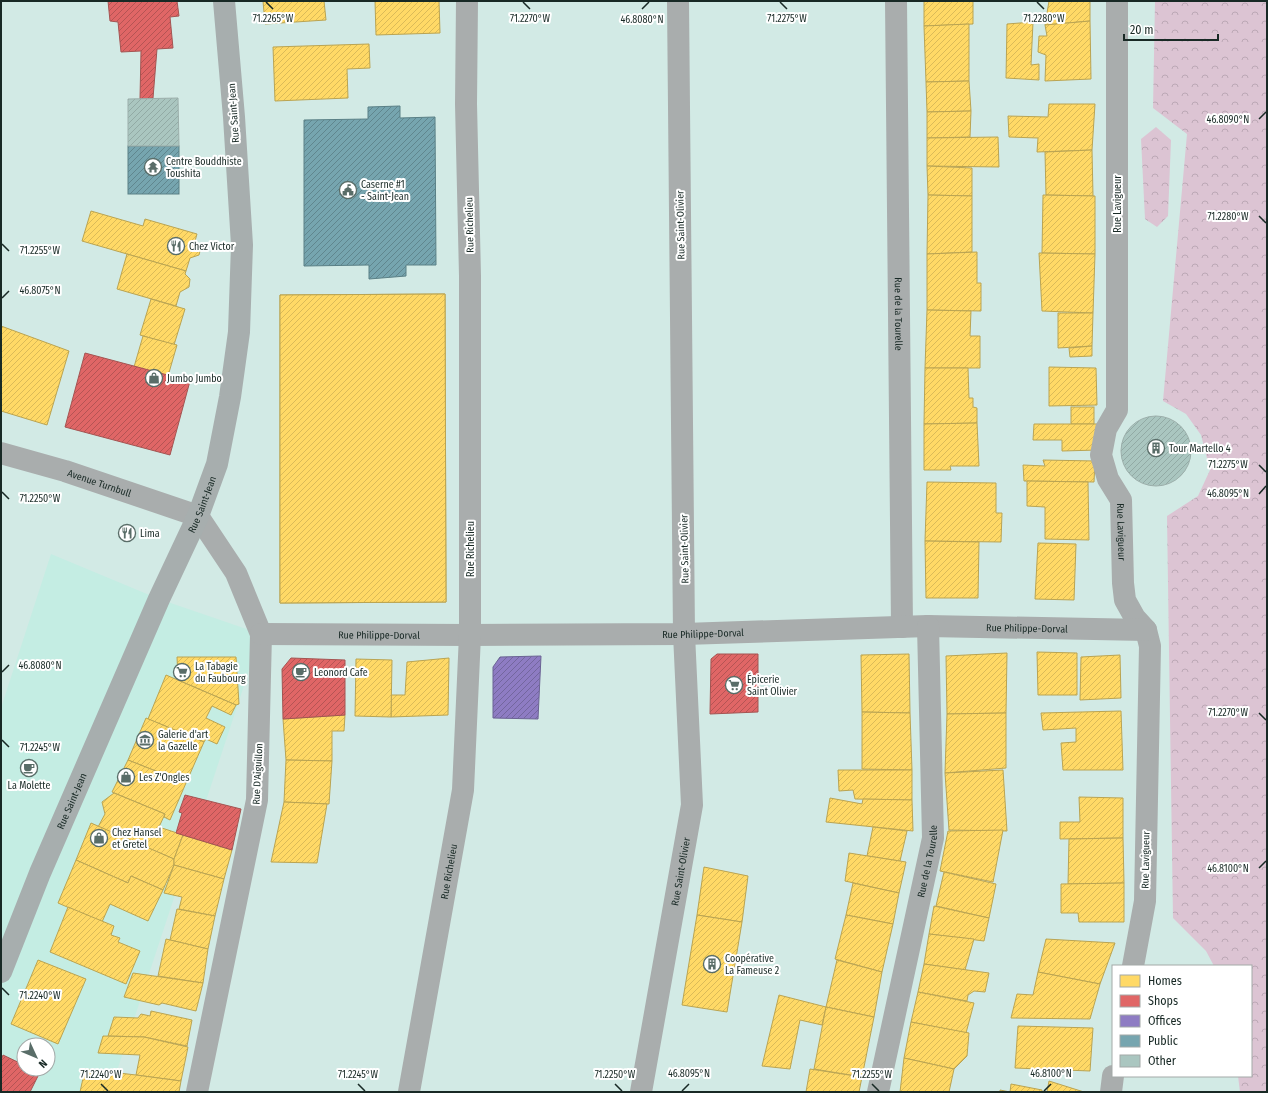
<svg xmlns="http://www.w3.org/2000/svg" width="1268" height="1093" viewBox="0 0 1268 1093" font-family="'Fira Sans Condensed',sans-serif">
  <defs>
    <pattern id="forest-crowns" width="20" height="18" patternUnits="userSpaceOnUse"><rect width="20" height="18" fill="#dcc4d3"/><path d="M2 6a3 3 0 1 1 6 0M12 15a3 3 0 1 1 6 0" fill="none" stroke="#bca8b5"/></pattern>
    <pattern id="homes-hatch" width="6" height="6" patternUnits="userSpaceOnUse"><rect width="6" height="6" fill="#ffd966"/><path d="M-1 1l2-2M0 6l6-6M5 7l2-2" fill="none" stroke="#daba58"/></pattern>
    <pattern id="shops-hatch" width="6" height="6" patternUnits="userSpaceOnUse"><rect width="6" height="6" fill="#e06666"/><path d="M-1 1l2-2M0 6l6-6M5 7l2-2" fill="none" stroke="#b55454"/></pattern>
    <pattern id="offices-hatch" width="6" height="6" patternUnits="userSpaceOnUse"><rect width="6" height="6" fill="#8e7cc3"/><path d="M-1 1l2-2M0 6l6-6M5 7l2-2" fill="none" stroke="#73669e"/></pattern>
    <pattern id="public-hatch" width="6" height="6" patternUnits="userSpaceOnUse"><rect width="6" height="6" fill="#76a5af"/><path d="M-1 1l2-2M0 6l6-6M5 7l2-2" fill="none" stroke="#60868e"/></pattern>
    <pattern id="building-hatch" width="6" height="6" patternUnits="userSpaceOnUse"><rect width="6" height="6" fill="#aac6c0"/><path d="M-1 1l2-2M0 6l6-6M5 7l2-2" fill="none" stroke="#92aaa5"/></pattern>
  </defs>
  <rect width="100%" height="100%" fill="#d2eae5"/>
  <path fill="#c4ede3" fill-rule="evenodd" d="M51 554 159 599 261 634 110 1092H1V708ZM24 1045H48V1069H24Z"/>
  <g fill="url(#forest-crowns)">
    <polygon points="1155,1 1267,1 1267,1092 1240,1092 1238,1076 1251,1076 1251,966 1214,966 1206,951 1173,918 1167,516 1198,496 1210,470 1201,435 1186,414 1163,401 1187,134 1153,108"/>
    <polygon points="1156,127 1171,140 1168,216 1157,227 1145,219 1141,139"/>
  </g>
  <g fill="url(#homes-hatch)" stroke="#baa452" fill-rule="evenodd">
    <polygon points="263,1 324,1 326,20 265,24"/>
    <polygon points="375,1 439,1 440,33 376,35"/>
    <polygon points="924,1 973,1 973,24 924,26"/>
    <polygon points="1049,1 1090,1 1090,21 1045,25"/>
    <polygon points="1090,21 1091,79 1045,81 1046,55 1038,52 1039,36 1047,36 1045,25"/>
    <polygon points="1033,22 1031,65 1039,64 1039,80 1006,78 1007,24"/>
    <polygon points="969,24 969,81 926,82 924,26"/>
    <polygon points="369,44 370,68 347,69 348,98 275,101 273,47"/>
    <polygon points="969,81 971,111 927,112 926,82"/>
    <polygon points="1049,104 1095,104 1092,150 1037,152 1038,138 1009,137 1008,116 1048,117"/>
    <polygon points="971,111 970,137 927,138 927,112"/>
    <polygon points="998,137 999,167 927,166 927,138"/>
    <polygon points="1092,150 1093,196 1046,195 1045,152"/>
    <polygon points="927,166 972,168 972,196 928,195"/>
    <polygon points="928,195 972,196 972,252 927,254"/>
    <polygon points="1043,195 1095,196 1095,254 1042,253"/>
    <polygon points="91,211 143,226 145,219 197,234 195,241 201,247 199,255 190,258 186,271 82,241"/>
    <polygon points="977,252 977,283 981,283 981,311 927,310 927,254"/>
    <polygon points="1039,253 1095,254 1093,313 1042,311"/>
    <polygon points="127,254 186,271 185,274 190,279 189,287 180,292 176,306 117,289"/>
    <path d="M445 294 446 602 280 603V295ZM373 357 376 539 339 540 340 509H332L331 358Z"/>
    <polygon points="445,294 446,602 280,603 280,295"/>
    <polygon points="151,299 185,309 174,345 140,335"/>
    <polygon points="927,310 971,311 970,336 980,336 980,368 925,368"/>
    <polygon points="1058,313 1093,313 1092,346 1058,348"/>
    <polygon points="1,326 69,351 47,425 1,411"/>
    <polygon points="143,336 177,345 168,376 134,367"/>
    <polygon points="1092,346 1092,356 1070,357 1069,348"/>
    <polygon points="1049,367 1096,368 1097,405 1049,406"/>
    <polygon points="925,368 968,368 969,398 973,398 973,407 977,408 977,423 924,424"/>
    <rect x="1071" y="407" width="23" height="17"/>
    <polygon points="977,423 979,466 950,466 951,470 924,470 924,424"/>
    <polygon points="1034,424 1097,424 1098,450 1062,451 1062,440 1033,440"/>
    <polygon points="1043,460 1095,461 1094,482 1024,481 1023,465 1045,466"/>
    <polygon points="1027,481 1088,482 1089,540 1045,539 1045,507 1027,506"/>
    <polygon points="927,482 996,483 996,513 1002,513 1001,542 925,541"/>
    <polygon points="925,541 979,542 978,598 926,598"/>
    <polygon points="1038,543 1076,544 1074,600 1035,599"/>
    <polygon points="1037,652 1077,653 1077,695 1038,695"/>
    <polygon points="1007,653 1006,713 947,714 946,656"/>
    <polygon points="909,654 910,713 862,712 861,655"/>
    <polygon points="1120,655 1121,698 1080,700 1081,657"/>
    <polygon points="177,657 236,657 239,704 236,705 178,680"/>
    <polygon points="449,658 448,715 391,717 391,695 405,695 407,662"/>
    <polygon points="356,659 392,660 391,717 355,716"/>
    <polygon points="166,675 236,705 231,715 212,706 206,718 225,727 217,744 206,739 204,742 148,719"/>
    <polygon points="1121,711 1123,770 1063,770 1061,743 1076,742 1076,728 1043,730 1041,713"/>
    <polygon points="862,712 910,713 912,770 862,769"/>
    <polygon points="1006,713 1006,768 945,773 947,714"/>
    <polygon points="345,715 344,731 332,731 332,761 286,760 283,719"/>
    <polygon points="146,718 204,742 186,783 128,760"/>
    <polygon points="128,760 186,783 170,820 164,817 165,814 112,792"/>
    <polygon points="286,760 332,761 329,804 284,802"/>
    <polygon points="838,770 912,770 912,800 855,799 853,790 839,791"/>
    <polygon points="1003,770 1007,831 949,830 945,773"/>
    <polygon points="114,793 165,814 159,827 183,835 174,859 98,827 105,814 102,802"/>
    <polygon points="1079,797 1123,798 1123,838 1060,839 1060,822 1080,822"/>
    <polygon points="830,798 862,804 863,799 912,800 913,831 826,822"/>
    <polygon points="284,802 327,804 317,863 271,862"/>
    <polygon points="91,823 174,859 174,865 163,890 131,876 128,883 76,860"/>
    <polygon points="873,827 907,831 900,861 867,856"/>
    <polygon points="1003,830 993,882 940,871 948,831"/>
    <polygon points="183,835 232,850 224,879 174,865 174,859"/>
    <polygon points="1123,838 1124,883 1068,884 1069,839"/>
    <polygon points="849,853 906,862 899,893 845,881"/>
    <polygon points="76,860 128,883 131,876 163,890 148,921 110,904 102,922 58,903"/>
    <polygon points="174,865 224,879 215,916 179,909 182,897 164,893"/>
    <polygon points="704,867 748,876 742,922 697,915"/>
    <polygon points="944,872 996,884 989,918 936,906"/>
    <polygon points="853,883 899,893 893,924 846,915"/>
    <polygon points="1124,883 1124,922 1079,922 1078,913 1061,913 1061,884"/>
    <polygon points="934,906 989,918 984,941 929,934"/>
    <polygon points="68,907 114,926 111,935 120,938 118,942 140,951 126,984 50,952"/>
    <polygon points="177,909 215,916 208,949 170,940"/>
    <polygon points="697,915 742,922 727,1012 682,1005"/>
    <polygon points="846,915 893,924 882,972 835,959"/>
    <polygon points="929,934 974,939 965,970 924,964"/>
    <polygon points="166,939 208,949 203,983 158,976"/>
    <polygon points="1046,939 1115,943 1100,984 1038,972"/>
    <polygon points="38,960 86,979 58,1044 11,1024"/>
    <polygon points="837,960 882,972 874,1017 826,1007"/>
    <polygon points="924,964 989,973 985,992 974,991 968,995 967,1001 918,992"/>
    <polygon points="1038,972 1100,984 1090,1019 1011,1018 1017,994 1033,995"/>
    <polygon points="133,973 203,983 196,1011 162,1003 159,1005 124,997"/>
    <polygon points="918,992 974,1003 966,1033 911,1022"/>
    <polygon points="779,995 826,1007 822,1025 800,1020 790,1069 762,1066"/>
    <polygon points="826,1007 874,1017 862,1077 814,1069"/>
    <polygon points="151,1011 192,1020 187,1046 144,1037 108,1036 114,1017 138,1018 141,1014 150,1016"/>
    <polygon points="911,1022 969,1033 967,1056 954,1069 904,1058"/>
    <polygon points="1018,1026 1093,1028 1090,1071 1015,1068"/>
    <polygon points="103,1036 144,1037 188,1047 181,1081 136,1075 140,1055 98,1053"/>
    <polygon points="904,1058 954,1069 949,1092 900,1092"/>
    <polygon points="85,1069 136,1075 181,1081 179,1092 80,1092"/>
    <polygon points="810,1069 862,1077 859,1092 806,1092"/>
    <polygon points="1049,1081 1084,1092 1047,1092"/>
    <polygon points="1011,1084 1042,1090 1042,1092 1000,1092 1000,1090 1010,1092"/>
  </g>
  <g fill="url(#shops-hatch)" stroke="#a45452">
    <polygon points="108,1 177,1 179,16 170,17 173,48 157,49 153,98 140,99 141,51 121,52 118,22 110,21"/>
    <polygon points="85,353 190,381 170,455 65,427"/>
    <polygon points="717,654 758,654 758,712 710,714 711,659"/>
    <polygon points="291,658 345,660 345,715 283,719 282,669"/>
    <polygon points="185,795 241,809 232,850 176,833 182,813 179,812"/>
    <polygon points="3,1055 24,1065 24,1069 33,1069 40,1072 30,1092 1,1092 1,1060"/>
  </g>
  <polygon fill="url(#offices-hatch)" stroke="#6b6394" points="541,656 538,719 493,718 493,667 500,657"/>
  <g fill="url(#public-hatch)" stroke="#5a8086">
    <polygon points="400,106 400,118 435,117 436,265 406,265 406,276 369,279 369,265 304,266 304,120 368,119 368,107"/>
    <rect x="128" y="146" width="51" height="48"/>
  </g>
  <g fill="url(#building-hatch)" stroke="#9cafab">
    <polygon points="178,98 179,146 128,146 128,99"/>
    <circle cx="1156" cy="451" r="35"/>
  </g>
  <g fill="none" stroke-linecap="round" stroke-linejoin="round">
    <g stroke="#a9adad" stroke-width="22">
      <path id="s1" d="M896 1 902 627"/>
      <path id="s2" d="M1117 1V410L1106 429 1101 455 1108 479 1121 500 1123 583 1125 600 1135 618 1146 630 1150 646 1145 901 1133 966"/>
      <path id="s3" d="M1 453 65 471 198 516 236 573 261 634 257 800 197 1092"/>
      <path id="s4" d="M261 634 470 635 684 634 928 626 1146 630"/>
      <path id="s5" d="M409 1092 463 790 470 635V276L466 104 467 1"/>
      <path id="s6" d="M641 1092 692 805 684 634 678 1"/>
      <path id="s7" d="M878 1092 933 838 928 626"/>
      <polyline points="1111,1092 1113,1076"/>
    </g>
    <path stroke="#a7aeae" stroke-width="22" id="s8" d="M1 972 40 873 159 599 198 516 217 464 230 397 239 332 242 245 234 117 224 1"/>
  </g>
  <path fill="none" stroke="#182925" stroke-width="1.5" d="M266 2 273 9M523 2 530 9M780 2 787 9M1037 2 1044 9M642 9 649 2M1259 119 1266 112M1259 216 1266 223M2 244 9 251M2 298 9 291M1259 465 1266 472M2 492 9 499M1259 494 1266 486M2 672 9 665M1259 713 1266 720M2 740 9 747M1259 868 1266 861M2 988 9 995M101 1084 108 1091M358 1084 365 1091M615 1084 622 1091M872 1084 879 1091M682 1091 689 1084M1044 1091 1051 1084"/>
  <defs>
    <g id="temple-ring" transform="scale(0.9)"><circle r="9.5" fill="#fff" stroke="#596d68" stroke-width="1.5"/><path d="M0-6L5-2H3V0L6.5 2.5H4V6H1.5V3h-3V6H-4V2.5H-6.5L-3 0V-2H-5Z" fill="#596d68"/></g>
    <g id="civic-ring" transform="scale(0.9)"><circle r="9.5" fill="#fff" stroke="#596d68" stroke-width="1.5"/><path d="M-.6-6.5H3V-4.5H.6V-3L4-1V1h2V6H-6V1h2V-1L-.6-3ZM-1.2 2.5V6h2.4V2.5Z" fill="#596d68"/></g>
    <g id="restaurant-ring" transform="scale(0.9)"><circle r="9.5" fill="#fff" stroke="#596d68" stroke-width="1.5"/><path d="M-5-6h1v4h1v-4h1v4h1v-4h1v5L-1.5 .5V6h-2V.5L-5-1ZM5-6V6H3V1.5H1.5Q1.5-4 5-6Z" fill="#596d68"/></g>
    <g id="shop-ring" transform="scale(0.9)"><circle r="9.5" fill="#fff" stroke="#596d68" stroke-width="1.5"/><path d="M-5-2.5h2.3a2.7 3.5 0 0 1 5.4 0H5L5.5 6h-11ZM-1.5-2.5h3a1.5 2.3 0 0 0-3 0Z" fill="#596d68"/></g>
    <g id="building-ring" transform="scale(0.9)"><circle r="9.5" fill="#fff" stroke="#596d68" stroke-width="1.5"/><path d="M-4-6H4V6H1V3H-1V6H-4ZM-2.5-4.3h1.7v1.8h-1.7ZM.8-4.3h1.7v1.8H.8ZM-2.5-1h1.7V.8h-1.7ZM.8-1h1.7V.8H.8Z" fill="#596d68"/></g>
    <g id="supermarket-ring" transform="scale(0.9)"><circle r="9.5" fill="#fff" stroke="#596d68" stroke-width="1.5"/><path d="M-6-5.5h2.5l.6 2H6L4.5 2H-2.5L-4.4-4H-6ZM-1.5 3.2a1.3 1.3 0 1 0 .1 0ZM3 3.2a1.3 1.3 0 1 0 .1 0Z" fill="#596d68"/></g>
    <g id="cafe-ring" transform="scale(0.9)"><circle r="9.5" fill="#fff" stroke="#596d68" stroke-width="1.5"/><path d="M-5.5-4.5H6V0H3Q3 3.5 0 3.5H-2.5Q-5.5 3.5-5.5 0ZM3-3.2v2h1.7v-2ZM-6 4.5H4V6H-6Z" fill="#596d68"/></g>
    <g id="museum-ring" transform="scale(0.9)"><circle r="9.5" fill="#fff" stroke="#596d68" stroke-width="1.5"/><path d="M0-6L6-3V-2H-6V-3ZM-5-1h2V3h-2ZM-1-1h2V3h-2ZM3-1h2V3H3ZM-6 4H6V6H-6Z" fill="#596d68"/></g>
  </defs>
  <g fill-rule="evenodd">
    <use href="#temple-ring" x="153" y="167"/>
    <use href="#civic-ring" x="348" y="190"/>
    <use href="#restaurant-ring" x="176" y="246"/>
    <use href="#shop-ring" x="154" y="378"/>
    <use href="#building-ring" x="1156" y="448"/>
    <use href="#restaurant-ring" x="127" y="533"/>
    <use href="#supermarket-ring" x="182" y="672"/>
    <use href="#cafe-ring" x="301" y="672"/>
    <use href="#supermarket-ring" x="734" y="685"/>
    <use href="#museum-ring" x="145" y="740"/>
    <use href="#cafe-ring" x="29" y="768"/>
    <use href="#shop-ring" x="126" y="777"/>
    <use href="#shop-ring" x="99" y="838"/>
    <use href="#building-ring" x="712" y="964"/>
  </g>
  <g text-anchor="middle" stroke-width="4" stroke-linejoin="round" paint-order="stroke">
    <g font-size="10" fill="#182925" stroke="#fff">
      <text transform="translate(233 113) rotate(-94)" y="4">Rue Saint-Jean</text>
      <text transform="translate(1117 204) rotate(-90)" y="4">Rue Lavigueur</text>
      <text transform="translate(469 225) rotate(-91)" y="4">Rue Richelieu</text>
      <text transform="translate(680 225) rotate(-91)" y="4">Rue Saint-Olivier</text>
      <text dy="4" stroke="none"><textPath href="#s1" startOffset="313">Rue de la Tourelle</textPath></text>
      <text dy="4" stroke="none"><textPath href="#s3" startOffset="103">Avenue Turnbull</textPath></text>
      <text dy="4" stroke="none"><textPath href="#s8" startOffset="509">Rue Saint-Jean</textPath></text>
      <text dy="4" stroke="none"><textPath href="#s2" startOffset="539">Rue Lavigueur</textPath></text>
      <text transform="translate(470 549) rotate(-90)" y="4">Rue Richelieu</text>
      <text transform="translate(684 549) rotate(-91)" y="4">Rue Saint-Olivier</text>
      <text dy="4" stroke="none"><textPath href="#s4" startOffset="766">Rue Philippe-Dorval</textPath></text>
      <text dy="4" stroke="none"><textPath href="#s4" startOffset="442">Rue Philippe-Dorval</textPath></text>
      <text dy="4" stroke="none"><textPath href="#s4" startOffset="118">Rue Philippe-Dorval</textPath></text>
      <text transform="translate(257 774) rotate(-87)" y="4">Rue D'Aiguillon</text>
      <text dy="4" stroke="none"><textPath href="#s8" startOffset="185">Rue Saint-Jean</textPath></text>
      <text transform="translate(1145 860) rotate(-89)" y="4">Rue Lavigueur</text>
      <text dy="4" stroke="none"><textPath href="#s7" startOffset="236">Rue de la Tourelle</textPath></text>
      <text dy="4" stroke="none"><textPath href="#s5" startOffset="224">Rue Richelieu</textPath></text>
      <text dy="4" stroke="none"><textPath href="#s6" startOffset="224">Rue Saint-Olivier</textPath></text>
    </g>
    <g font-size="10" fill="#182925" stroke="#fff" text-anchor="start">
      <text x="166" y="165">Centre Bouddhiste<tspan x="166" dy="12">Toushita</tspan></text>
      <text x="361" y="188">Caserne #1<tspan x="361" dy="12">- Saint-Jean</tspan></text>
      <text x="189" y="250">Chez Victor</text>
      <text x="167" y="382">Jumbo Jumbo</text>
      <text x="1169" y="452">Tour Martello 4</text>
      <text x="140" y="537">Lima</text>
      <text x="195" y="670">La Tabagie<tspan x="195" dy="12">du Faubourg</tspan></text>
      <text x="314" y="676">Leonord Cafe</text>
      <text x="747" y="683">Épicerie<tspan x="747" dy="12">Saint Olivier</tspan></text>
      <text x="158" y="738">Galerie d'art<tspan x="158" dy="12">la Gazelle</tspan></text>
      <text x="139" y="781">Les Z'Ongles</text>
      <text x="29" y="789" text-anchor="middle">La Molette</text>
      <text x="112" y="836">Chez Hansel<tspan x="112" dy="12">et Gretel</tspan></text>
      <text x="725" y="962">Coopérative<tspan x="725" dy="12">La Fameuse 2</tspan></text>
    </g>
  </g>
  <g font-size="10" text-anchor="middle" fill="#182925" stroke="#fff" stroke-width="4" stroke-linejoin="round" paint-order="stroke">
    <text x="273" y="22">71.2265°W</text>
    <text x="530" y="22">71.2270°W</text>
    <text x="787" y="22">71.2275°W</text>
    <text x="1044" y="22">71.2280°W</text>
    <text x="642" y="23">46.8080°N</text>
    <text x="1228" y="123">46.8090°N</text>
    <text x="1228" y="220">71.2280°W</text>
    <text x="40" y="254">71.2255°W</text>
    <text x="40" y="294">46.8075°N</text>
    <text x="1228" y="468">71.2275°W</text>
    <text x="1228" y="497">46.8095°N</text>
    <text x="40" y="502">71.2250°W</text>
    <text x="40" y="669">46.8080°N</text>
    <text x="1228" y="716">71.2270°W</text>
    <text x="40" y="751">71.2245°W</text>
    <text x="1228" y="872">46.8100°N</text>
    <text x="40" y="999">71.2240°W</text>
    <text x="689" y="1077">46.8095°N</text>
    <text x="1051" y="1077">46.8100°N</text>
    <text x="101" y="1078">71.2240°W</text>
    <text x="358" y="1078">71.2245°W</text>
    <text x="615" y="1078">71.2250°W</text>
    <text x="872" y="1078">71.2255°W</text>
  </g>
  <rect width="1268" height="1093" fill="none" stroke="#182925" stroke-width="4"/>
  <rect x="1112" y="965" width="140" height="112" fill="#ffffff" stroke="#a3a9a8"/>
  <rect x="1120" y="975" width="20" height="12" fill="#ffd966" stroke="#a3a9a8"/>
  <text x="1148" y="985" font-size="12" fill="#182925">Homes</text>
  <rect x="1120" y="995" width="20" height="12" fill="#e06666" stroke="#a3a9a8"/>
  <text x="1148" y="1005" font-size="12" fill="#182925">Shops</text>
  <rect x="1120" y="1015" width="20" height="12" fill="#8e7cc3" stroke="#a3a9a8"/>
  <text x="1148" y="1025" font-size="12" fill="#182925">Offices</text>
  <rect x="1120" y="1035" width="20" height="12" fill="#76a5af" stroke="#a3a9a8"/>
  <text x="1148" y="1045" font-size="12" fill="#182925">Public</text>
  <rect x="1120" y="1055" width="20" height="12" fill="#aac6c0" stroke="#a3a9a8"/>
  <text x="1148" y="1065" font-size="12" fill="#182925">Other</text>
  <g transform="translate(36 1057) rotate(134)"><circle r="19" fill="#ffffff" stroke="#a3a9a8"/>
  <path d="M0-3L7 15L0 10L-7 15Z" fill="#596d68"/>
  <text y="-6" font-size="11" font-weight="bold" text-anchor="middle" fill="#182925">N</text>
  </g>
  <path d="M1124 34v6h94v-6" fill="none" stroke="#182925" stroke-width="2"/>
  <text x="1130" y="34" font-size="12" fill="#182925" stroke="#ffffff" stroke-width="3" paint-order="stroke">20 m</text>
</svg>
